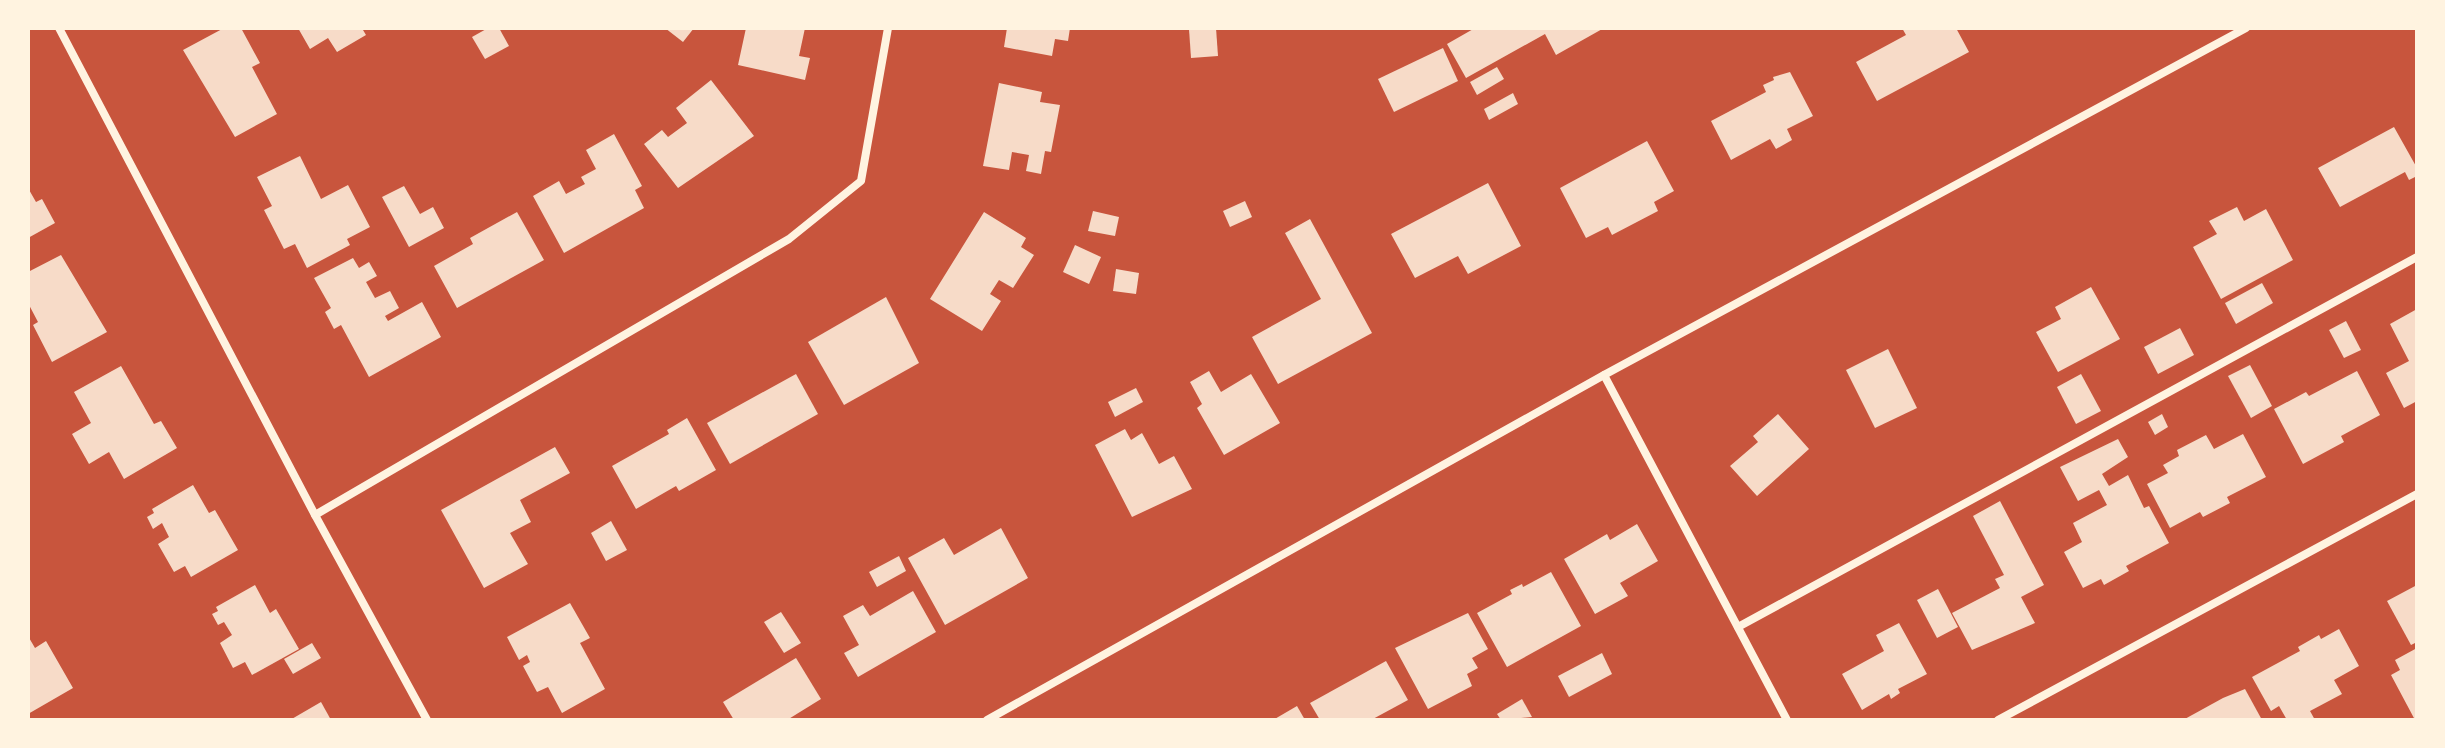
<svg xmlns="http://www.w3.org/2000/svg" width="2445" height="748" viewBox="0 0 2445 748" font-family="Ubuntu,sans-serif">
  <rect width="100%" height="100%" fill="#c8553d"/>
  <g fill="#f7dbc8">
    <polygon points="224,28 241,28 260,63 252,67 277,114 235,137 183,50"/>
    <polygon points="298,28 368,28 363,30 366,35 337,52 328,38 310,49"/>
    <polygon points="488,28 499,28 509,46 485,59 472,37"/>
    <polygon points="665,28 694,28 683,42"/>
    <polygon points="746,28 805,28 799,56 810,58 805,80 738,65"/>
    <polygon points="1007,28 1070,28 1068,41 1055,39 1052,56 1004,47"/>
    <polygon points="1216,28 1218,56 1191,58 1189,29"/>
    <polygon points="1475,28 1604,28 1556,55 1545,34 1466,78 1447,44"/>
    <polygon points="1902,28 1956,28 1969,52 1877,101 1856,62 1906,35"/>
    <polygon points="1443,48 1458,81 1394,112 1378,79"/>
    <polygon points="1497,67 1504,79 1477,95 1470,82"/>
    <polygon points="1790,72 1813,116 1787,129 1792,140 1776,149 1770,139 1731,160 1711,121 1766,92 1763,85 1774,80 1773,77"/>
    <polygon points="711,80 754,136 678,188 644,144 662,130 668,137 687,123 676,108"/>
    <polygon points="999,83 1042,92 1040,102 1060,105 1051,152 1045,151 1041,174 1026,171 1029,155 1012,152 1009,170 983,166"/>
    <polygon points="1513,93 1518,104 1489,120 1484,109"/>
    <polygon points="2394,127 2417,168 2417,176 2409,180 2405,172 2340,207 2318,168"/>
    <polygon points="614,134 642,186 635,190 644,208 564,253 533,196 559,181 566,194 585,184 581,177 596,169 586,150"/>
    <polygon points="1647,141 1674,191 1654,202 1658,211 1612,235 1608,227 1586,238 1560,188"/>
    <polygon points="300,156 321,199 348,185 370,227 347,239 350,245 307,268 295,244 284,249 264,210 272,206 257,177"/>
    <polygon points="1488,183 1521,246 1468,274 1458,256 1415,278 1391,234"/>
    <polygon points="404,186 420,214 433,207 444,228 409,247 382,197"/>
    <polygon points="28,188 36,202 42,199 55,223 28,238"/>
    <polygon points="1245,201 1252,217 1230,227 1223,211"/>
    <polygon points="2237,207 2244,221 2266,209 2293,260 2221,299 2193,247 2217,234 2209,221"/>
    <polygon points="1093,211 1119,217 1115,236 1088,231"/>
    <polygon points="517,212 544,260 457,308 434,266 473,244 470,238"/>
    <polygon points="984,212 1026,238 1021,247 1034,255 1013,288 999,280 990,294 1001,301 982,331 930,299"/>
    <polygon points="1310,219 1372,333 1278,384 1252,337 1321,299 1285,233"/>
    <polygon points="1075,245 1101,257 1089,284 1063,272"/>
    <polygon points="61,255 107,332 52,362 33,325 38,322 28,303 28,272"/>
    <polygon points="353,258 359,268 369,262 377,276 366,282 375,298 390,291 399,308 385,316 388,321 422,302 441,337 369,377 341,325 334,329 325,312 331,308 314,278"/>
    <polygon points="1116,269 1139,273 1136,294 1113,291"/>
    <polygon points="2262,283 2273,303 2236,324 2225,303"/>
    <polygon points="2091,287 2120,339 2058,372 2036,332 2061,319 2055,307"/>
    <polygon points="886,297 919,363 844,405 808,342"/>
    <polygon points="2417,309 2417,401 2404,408 2386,373 2409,361 2390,324"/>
    <polygon points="2346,321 2361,350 2344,358 2329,330"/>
    <polygon points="2180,328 2194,355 2158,374 2144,347"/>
    <polygon points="1888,349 1917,408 1875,428 1846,370"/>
    <polygon points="2250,365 2272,406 2251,418 2228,376"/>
    <polygon points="121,366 154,424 161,421 177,448 124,479 109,452 89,464 72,434 91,423 74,392"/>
    <polygon points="1209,371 1221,392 1251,374 1280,423 1224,455 1197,408 1202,404 1190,382"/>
    <polygon points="2357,371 2380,415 2341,436 2344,442 2303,464 2274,409 2306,392 2309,396"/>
    <polygon points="796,374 818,414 730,464 707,423"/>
    <polygon points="2081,374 2101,411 2076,424 2057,387"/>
    <polygon points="1136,388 1143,402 1115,417 1108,402"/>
    <polygon points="1778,414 1809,449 1757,496 1730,466 1758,442 1753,436"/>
    <polygon points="2162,414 2168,427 2155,435 2148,422"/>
    <polygon points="687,418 716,470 679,491 676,486 636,509 612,466 669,434 667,430"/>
    <polygon points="1125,429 1131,440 1142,433 1159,464 1174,456 1192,489 1132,517 1095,445"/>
    <polygon points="2243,434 2266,477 2227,497 2230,503 2203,517 2200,512 2170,528 2147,484 2168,473 2163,465 2179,456 2177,450 2206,435 2214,449"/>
    <polygon points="2118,439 2128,457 2102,474 2109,486 2128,475 2144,508 2149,506 2169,543 2126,566 2129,571 2104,585 2101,579 2083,588 2064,552 2082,542 2073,523 2107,505 2099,490 2078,501 2060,467"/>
    <polygon points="555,447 570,473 520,500 531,522 510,533 528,564 484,588 441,510"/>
    <polygon points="193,485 209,513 215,510 238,550 191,577 185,566 174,572 158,544 169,537 162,523 153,529 147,517 154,513 152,509"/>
    <polygon points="2000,501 2044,585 2021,597 2035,623 1972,650 1952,613 2000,588 1995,579 2004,575 1973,516"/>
    <polygon points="611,521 627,550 606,561 591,533"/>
    <polygon points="1637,524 1658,561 1620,583 1628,596 1595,614 1564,559 1607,534 1610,540"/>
    <polygon points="1001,528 1028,578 945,625 908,558 944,538 954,555"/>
    <polygon points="899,556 906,571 877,587 869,572"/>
    <polygon points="1551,572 1581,626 1507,667 1477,613 1512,594 1510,590 1522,584 1523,587"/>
    <polygon points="255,585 270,613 276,609 299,649 252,675 245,662 233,668 220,643 232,635 224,622 218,625 212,614 218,611 216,607"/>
    <polygon points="2417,585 2417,642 2411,645 2387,601"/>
    <polygon points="1938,589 1958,627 1937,638 1917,600"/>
    <polygon points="913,591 936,632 858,677 844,653 859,645 843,616 863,605 870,616"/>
    <polygon points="570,603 590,638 580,643 605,689 562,713 548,687 537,692 523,666 530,662 527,655 519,660 507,637"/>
    <polygon points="781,612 801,643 784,653 764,622"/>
    <polygon points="1468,613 1488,649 1472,658 1478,668 1467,674 1472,686 1428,709 1395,648"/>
    <polygon points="1899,623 1927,674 1898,689 1900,693 1891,699 1889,694 1862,710 1842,674 1884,651 1876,635"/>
    <polygon points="2339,629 2359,666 2334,680 2342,694 2310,711 2315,720 2287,720 2279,706 2271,711 2252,677 2300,651 2298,647 2319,635 2321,639"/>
    <polygon points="28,636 35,648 46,641 73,688 28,714"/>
    <polygon points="312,643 321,658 293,674 284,659"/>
    <polygon points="2417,648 2417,720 2415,720 2391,675 2400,670 2395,660"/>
    <polygon points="1602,653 1612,674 1569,697 1558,676"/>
    <polygon points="796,658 821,699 787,720 734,720 723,702"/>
    <polygon points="1386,661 1408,700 1371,720 1320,720 1310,703"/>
    <polygon points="2245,689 2262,720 2183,720 2223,698"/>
    <polygon points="1522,699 1532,717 1501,720 1497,714"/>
    <polygon points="321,702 331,720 290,720"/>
    <polygon points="1297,706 1305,720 1273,720"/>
  </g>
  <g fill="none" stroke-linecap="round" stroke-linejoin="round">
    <g stroke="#fff3e0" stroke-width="8">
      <polyline points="59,28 315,515 427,720"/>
      <polyline points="1604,375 1787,720"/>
      <polyline points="315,515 789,239 861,181 888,28"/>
      <polyline points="1738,627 2417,257"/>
      <polyline points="987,720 1604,375 2246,28"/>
      <polyline points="1998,720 2417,494"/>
    </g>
  </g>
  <rect width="2445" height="748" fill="none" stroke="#fff3e0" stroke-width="60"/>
</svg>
